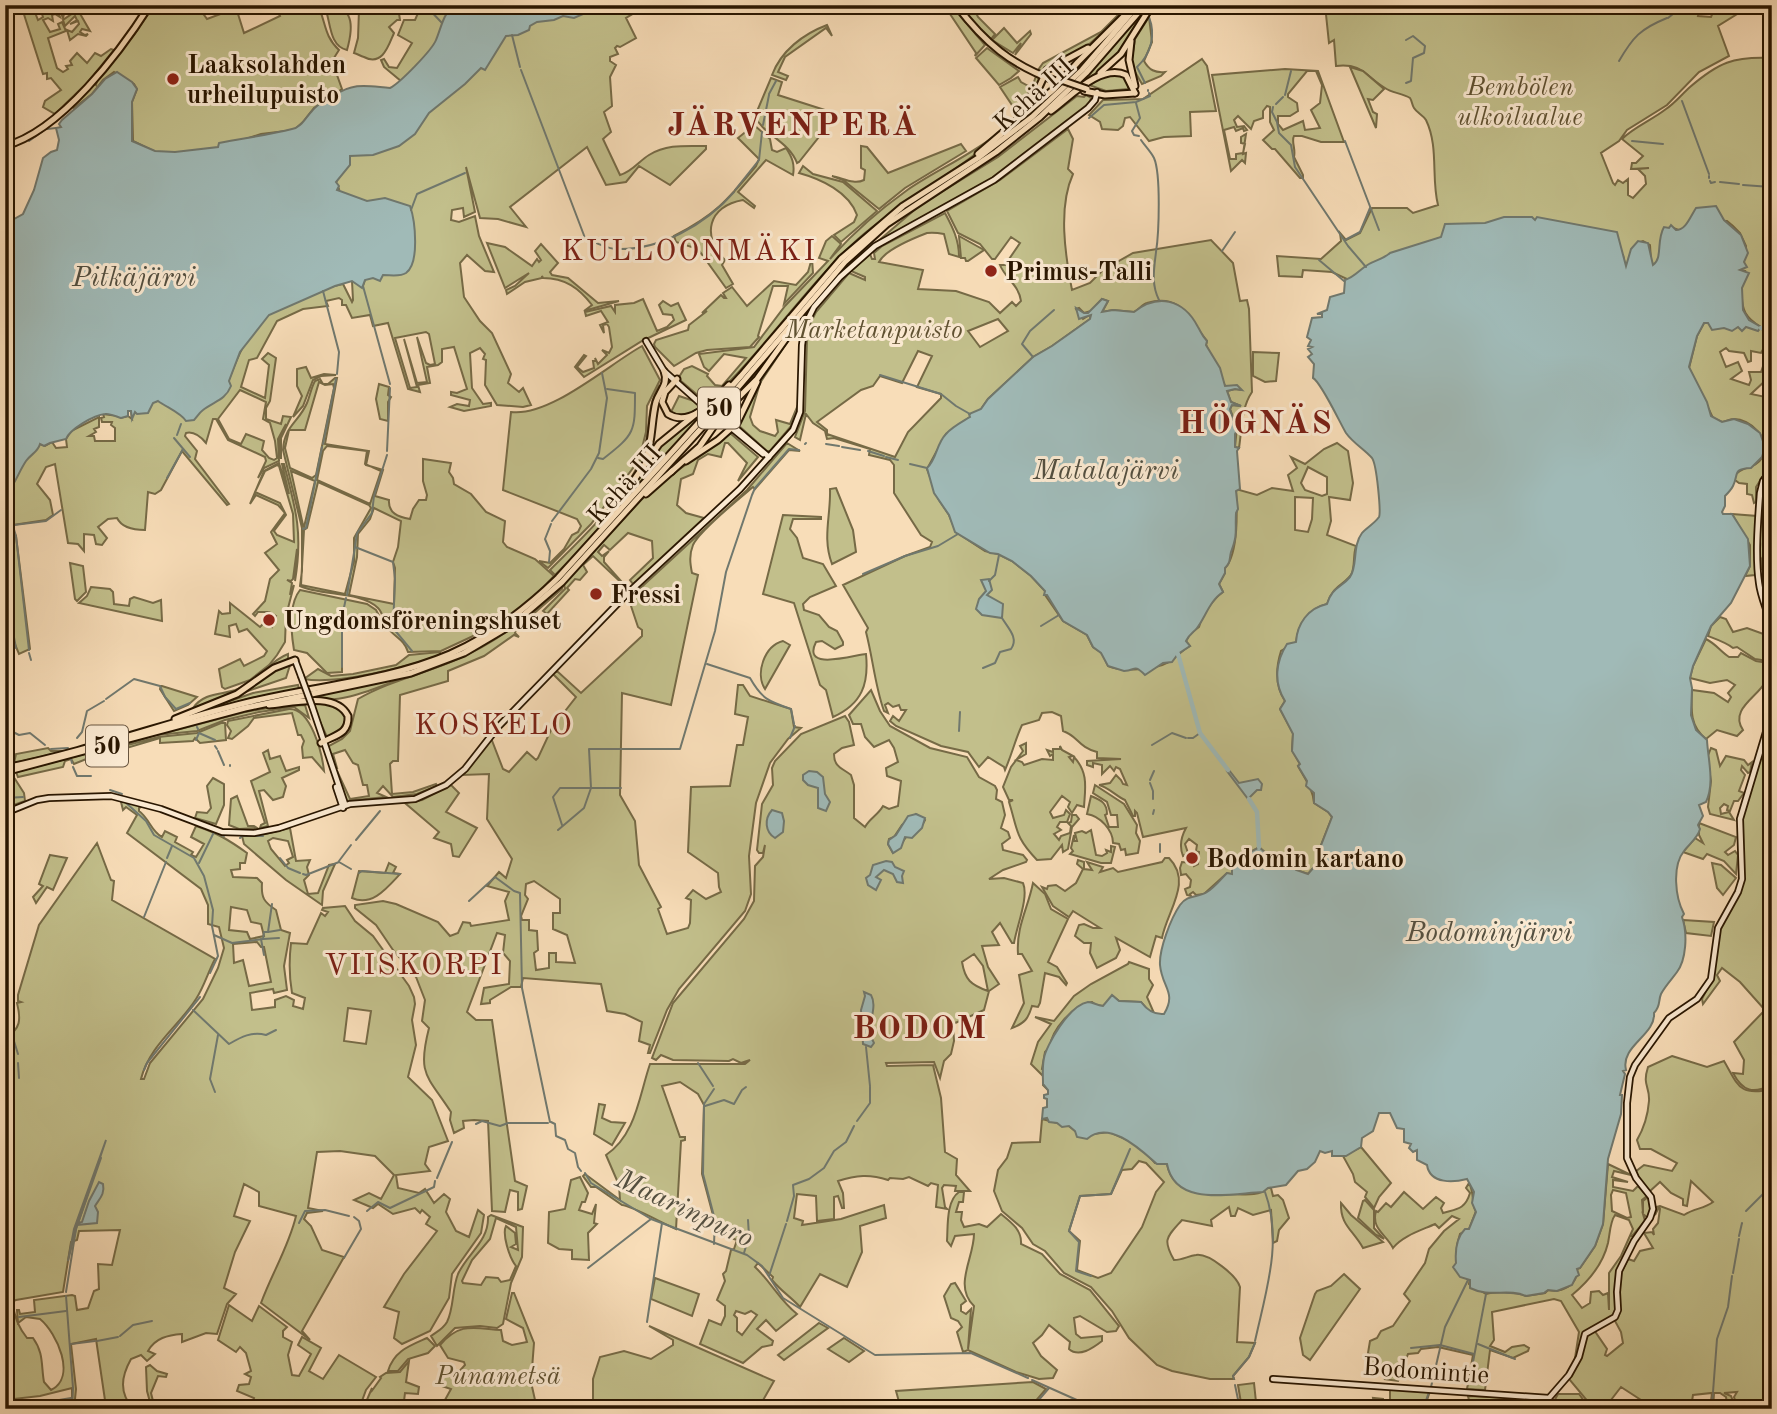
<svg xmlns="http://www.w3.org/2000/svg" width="1777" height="1414" viewBox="0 0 1777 1414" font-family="'Old Standard TT',serif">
  <rect width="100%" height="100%" fill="#f8ddb8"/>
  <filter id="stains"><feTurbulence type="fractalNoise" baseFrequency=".00286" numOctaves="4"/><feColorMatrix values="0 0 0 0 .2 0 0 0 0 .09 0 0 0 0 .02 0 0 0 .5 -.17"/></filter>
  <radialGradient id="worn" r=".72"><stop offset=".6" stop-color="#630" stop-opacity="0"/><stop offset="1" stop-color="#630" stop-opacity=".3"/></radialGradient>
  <g fill="#c2bf8b" stroke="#766a46" stroke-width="2" fill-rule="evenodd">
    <polygon points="21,5 32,5 38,20 43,17 39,5 55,5 60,17 55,14 52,15 53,21 48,18 43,20 50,32 60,29 58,24 62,22 66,31 48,38 57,68 63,72 68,69 66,66 72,65 70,61 77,53 87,63 95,53 101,56 111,49 114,50 89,81 55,114 43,107 45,101 61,90 51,78 47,79 47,73 43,74"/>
    <polygon points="63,5 75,5 90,31 82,29 80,32 85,35 88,34 86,36 78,34 70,40 67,30 72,32 79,24 78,21 70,24 77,20 75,16 65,26 63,20 73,13 70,9 64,14 63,18 59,9"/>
    <path d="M154 5H197L207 19 234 9 238 14 244 33 280 16 277 9 285 5H318C326 23 324 36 339 50L332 61 342 89 314 108 303 122 294 130 261 134 176 162 133 141 132 102 137 89 134 84 114 72 103 80 92 94 74 108 70 106 94 83 96 85 98 77 134 35Z"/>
    <path d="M324 5C354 5 354 25 347 50 328 46 331 19 324 5Z"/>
    <path d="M394 5 398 7 400 20H397L389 27 394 33C389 44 383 67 364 57 360 56 358 54 354 53L358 38 359 10 364 6 391 9Z"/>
    <polygon points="414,5 479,5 447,32 406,82 401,81 384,67 381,60 384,59 389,67 397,68 412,43 398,35 404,20 415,20 419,11"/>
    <path d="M581 5H648L626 18 636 38 620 47 617 46 615 48 618 54 610 57V61L616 65 610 77 612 106 604 112 611 132 603 139 620 175C632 172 639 161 649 155 667 144 685 146 706 146V149L670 185 639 166 626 182 606 185 587 147 510 207 526 227 498 219 480 218 466 167 475 212 464 217 463 208 452 210 451 220 459 222 475 216 479 236 494 272 485 271 467 255 460 263 464 297 480 321 492 333 511 374 508 383 519 392 523 388 531 405 523 407 497 405 485 385 486 360 483 359 485 354 480 348 470 353 472 388 483 404 491 403V406L464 411 450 407 457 404 469 406 470 400 451 395V392L457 393 467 389 454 347 442 349V362L438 365 427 367 430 383 418 385 420 392 408 389 388 323 373 326 370 315 352 318 346 305H342V300L339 298 326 301 328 306 303 309 277 321 257 358 249 360 241 387 265 398 269 365 262 359 268 353 276 358 270 401 266 408V419L281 424 283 416 291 417 281 438V459L279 441 286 424 278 439 279 461 264 468 258 478 266 461 265 457 228 440 216 419H213L206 443C201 437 194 431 186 433L185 436 197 451 195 459 229 504 227 505 182 451 161 490 155 494 148 492 145 530C134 530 122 528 117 518L108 519 98 527 107 538 102 545 96 544 94 535 84 534V551L78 544 68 543 55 464 46 467 37 484 50 500 53 515 46 520 13 525 9 512 5 514V482L40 444 45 446 52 442 56 448 67 447 66 439 71 431 99 417V427L94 429 96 432 89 436H94L95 441H115V428L111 425 112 422H102L101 418 104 417 103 414 118 416 121 418 128 416 132 419 131 411 162 399V403L228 382C237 358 247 333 266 315 280 302 323 288 343 284L352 302 353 300 352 281 363 286 365 280 351 204 337 190 339 189 336 183 344 157 497 31ZM426 332 429 334 435 364 430 365 426 363 417 337 427 382 417 383 404 339 417 387 410 388 395 338ZM240 390 266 402 263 419 270 423 275 441 277 458 274 460 269 458 262 450 264 441 246 434 241 444 229 439 218 419Z"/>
    <polygon points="944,5 951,5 985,45 975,56 976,53"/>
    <path d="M957 5 973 7 978 17 995 34 991 39 974 25 995 43 992 40 1004 28 1017 43 1030 31 1031 34 1015 55 1021 43 1013 53C987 38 977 31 957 5Z"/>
    <polygon points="1128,5 1133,5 1086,47 1043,71 1038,70 1043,63 1101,32"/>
    <polygon points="1148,5 1150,5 1116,56 1082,85 1079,84"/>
    <path d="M1325 5H1701L1698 16 1711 17 1716 5H1737L1742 11 1718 26 1729 56 1699 72 1667 105 1627 130 1619 141 1601 153 1613 183 1615 185 1618 180 1623 183 1628 179V195L1633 198 1646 184 1645 176 1638 169 1649 168 1631 169 1632 163H1636L1643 156 1622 139C1634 127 1652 120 1666 109 1675 103 1682 94 1690 87 1718 63 1733 56 1772 58V87L1768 88H1772V382L1766 380 1751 394 1770 398 1772 395V462L1756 487V502L1754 503 1752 495 1747 494V484L1739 483 1735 480V475C1743 466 1755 469 1762 458 1773 440 1750 418 1733 419 1729 419 1726 422 1722 422L1713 418 1689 368 1697 336 1704 323 1718 321 1761 329V327C1746 318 1741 310 1742 292L1736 291 1745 271 1740 270 1746 254V246L1740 233 1733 226 1727 221 1691 220 1681 231 1671 227 1663 230 1660 262 1653 265 1651 260 1650 245 1643 241 1640 242 1628 267 1625 265 1623 255 1351 281 1332 272 1303 270 1302 277 1279 276 1277 256 1321 259 1341 241 1340 233 1346 240 1360 233 1372 208H1407L1413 213 1438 205C1431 178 1439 147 1426 120 1423 115 1417 113 1414 108 1412 105 1412 101 1410 98 1402 93 1392 93 1385 88 1365 76 1363 63 1336 66L1334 40 1329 43ZM1765 346H1770L1761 372H1749L1751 380 1749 385 1731 379 1742 371 1738 362 1726 367 1720 352 1726 348 1729 351 1744 353 1748 362 1751 361V351L1761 353Z"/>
    <path d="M1149 17 1152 42 1144 61C1149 70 1155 73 1165 72L1161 76 1142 84 1131 65 1135 39Z"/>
    <path d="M827 25 832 36 826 28 785 57 778 72 788 76 786 80 772 75C781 51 803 34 827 25Z"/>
    <polygon points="987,48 1019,71 1011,78 999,85 976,58"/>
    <polygon points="1202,59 1207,66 1216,111 1190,112 1191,136 1164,137 1149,141 1130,117 1125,118 1123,126 1118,130 1102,129 1100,122 1089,115 1103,100 1143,99"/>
    <polygon points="1350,67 1363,71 1384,89 1373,100 1368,99 1373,112 1377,114 1376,128"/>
    <path d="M1285 69 1318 71 1344 142H1321L1302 136H1294C1291 141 1296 149 1294 157L1303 175V178H1300L1275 149H1272L1263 140 1274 130 1270 122V107L1267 106 1263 111V118L1254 121 1251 129 1238 116 1234 120 1237 127 1244 126 1247 130 1244 131 1243 128 1236 131 1234 127 1224 130 1230 159H1236V154L1243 153 1245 144 1241 143V137L1246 134 1243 154 1246 153 1245 163 1242 160 1231 171 1212 75ZM1307 71H1316L1322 85 1320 103 1311 110 1320 128 1305 130 1303 121 1283 130 1278 124V116H1290L1298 111 1297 103 1288 97V94Z"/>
    <polygon points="1109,74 1123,76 1128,81 1128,89 1106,91 1089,85"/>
    <path d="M1036 76 1040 80C1003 155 918 185 858 239 803 289 763 353 707 403L681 381 679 377 684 369 692 366 708 374 707 376 715 385 722 386 746 358 724 354 709 371 704 367 699 354 754 347 785 306 828 261 819 258 826 241 832 236 841 244 830 259C853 233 878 211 906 191 942 165 1005 142 1026 101 1030 94 1033 85 1036 76Z"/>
    <polygon points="1018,77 1021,82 1030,87 1025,101 1016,111 1000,87"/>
    <path d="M771 78 782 82 778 95 828 111 826 128 799 162 797 163C789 141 762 134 755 116Z"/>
    <polygon points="1086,95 1091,98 1089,104 1080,112 998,175 876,243 919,206 998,157 1077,96 1084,97"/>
    <path d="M754 125 770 139 772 150 777 152 786 148C792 157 795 164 793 175L766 160 738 192 755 206 754 208 743 200C708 206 701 236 725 260L722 265 733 284 726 288 698 249 676 242 674 236C715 215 727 201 756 166L759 159 738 138Z"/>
    <path d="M1068 129 1073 139 1068 169 1073 174C1058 207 1065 254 1072 290L1090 283 1103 270 1133 253 1211 240 1233 263 1240 301 1247 300 1249 309 1252 392C1241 408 1242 429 1239 448L1235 447 1237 427 1230 409 1232 405 1241 406 1231 402 1227 391 1235 389 1242 390 1225 386 1206 345 1207 341C1190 321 1182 292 1147 303 1143 304 1138 310 1134 312L1113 310 1102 312 1108 301 1102 299 1091 311 1084 313 1079 308 1076 309 1083 319 1091 314 1090 319 1052 346 1033 357 988 399 981 409 946 434 927 469 939 500 949 515 956 532 985 551 998 554 1012 561 1031 576 1045 591V595L1063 621 1087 635 1093 647 1102 653 1108 666C1121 672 1155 670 1167 663 1175 659 1181 651 1190 646L1186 641 1190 634 1199 627C1202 615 1213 599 1223 592L1219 584 1225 573V568C1239 553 1237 509 1236 489L1257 495 1272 488 1293 491 1288 475 1297 468 1291 457 1305 464 1324 449 1337 443 1348 451 1353 483 1350 500 1329 497 1331 521 1327 535 1356 546C1353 555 1355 564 1352 573 1347 584 1333 584 1327 604 1308 609 1298 624 1296 642L1281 651C1276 667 1275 686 1285 701L1280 709 1293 733 1292 750 1300 764 1298 766C1305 779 1313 789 1314 803L1328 812 1332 817 1320 848 1321 859 1308 874 1296 870 1280 853 1268 855 1259 847C1246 857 1228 851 1234 875L1227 873 1204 894 1196 895 1193 892 1190 894 1191 896 1187 895 1185 889 1190 887 1191 880 1186 874 1181 875 1180 868 1182 862 1193 863 1194 866 1198 864 1199 852 1196 851 1197 845 1189 839 1185 844 1188 853 1183 856C1179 846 1181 837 1186 828L1143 837 1137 813 1135 811V816H1133L1125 800C1116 796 1108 787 1099 785L1110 783 1116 775 1121 780 1123 784 1127 785 1120 769 1116 767 1114 771 1110 766 1102 774V765L1093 763V767L1087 765V761L1121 759 1097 758V752C1078 747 1078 736 1063 731L1061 716 1052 712 1042 713 1039 720 1022 725C1015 740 1012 754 1005 770L1004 767 988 757 979 767 968 752 941 746 896 726 890 721 893 716 899 721 906 710H901L899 705 893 707 888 703 885 705 888 713 884 711C875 686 873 659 866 632L868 628 843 585 905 556 930 547 932 542 921 535 894 493V465L890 460 869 455 870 449 834 438 827 439 825 431 813 423 806 414 800 440 795 437 805 411 807 338 810 324 816 312 849 273 865 280V277L851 271 870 254 872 259H875L874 253 882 246 945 213C953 228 959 240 959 257L949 254 944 234C939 233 933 232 927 233 914 238 885 250 879 262L923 270 918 289 956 291 989 302 1000 313 1012 302 1016 306 1021 301C1019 285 1005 278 1000 265H1005L1020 243 1011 237 995 259H992L980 244 958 233 947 211 1000 180ZM998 319 1008 331 980 347 968 331ZM918 351 932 356 917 387 941 394V398L908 432 895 457 827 434V430L817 422 861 390 873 386 880 376 902 383ZM1308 467 1327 477V494L1322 496 1305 490 1301 483ZM1295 497 1313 498 1312 519 1308 532 1295 530Z"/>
    <path d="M961 144 966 151 905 188 879 209 843 180 832 176C843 178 854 185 864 180L865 170 861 168V146L867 147 888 173Z"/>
    <path d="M803 166 813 174 843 182 877 211 841 242 834 235 854 222 857 215C849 192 821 179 799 173Z"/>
    <polygon points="959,236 984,250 968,261 966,261 965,258 961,258"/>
    <path d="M487 243 505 247 532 266 537 259 539 262 541 260 535 251 541 244 558 263 550 272 552 275 568 278 598 303 619 301 584 311 592 305C579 288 565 278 543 278L542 276V278L525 282 507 294 506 290 515 286 529 273 505 288Z"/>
    <polygon points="812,258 813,273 784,304 788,286 773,286 758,336 759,337 750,347 707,350 696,353 674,366 655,347 654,344 656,340 688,330 689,325 707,311 702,313 721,295 724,298 726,298 723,293 732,287 747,306 774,281 796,285 808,272"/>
    <path d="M841 271 844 272 813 306 803 330 790 338 760 383 750 417 753 425 760 431 775 436 778 432 776 420 790 424 798 405 792 425 770 451H767L738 425C765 368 800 318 841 271Z"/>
    <polygon points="643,299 657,331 667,327 674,320 672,315 663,314 659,305 663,301 671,306 678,303 686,320 642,341 584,377 575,367 584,355 586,356 577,367 583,372 594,368 593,361 596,361 595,358 598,364 607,355 602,350 609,353 612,347 609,327 607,324 603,325 604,333 600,325 608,322 601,311 586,316 585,312 611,306 615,312 615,305 634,303"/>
    <path d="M642 346 660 380 647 406 646 432 641 452 636 464 591 524 548 568 539 561 550 563 564 549 572 535 578 532 581 526 577 519 503 490 511 412C550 417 608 365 642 346Z"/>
    <polygon points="1253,352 1279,353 1276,381 1265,382 1253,376"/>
    <polygon points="306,367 311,378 324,374 336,375 321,376 313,380 303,406 293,417 302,396 297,386 297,369"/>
    <path d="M335 378H337L325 444 369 451 366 465 383 470 375 496 389 500C388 513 398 517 410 519L413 509 419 500H426L427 495 423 481V459L451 463 449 472 453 478 454 484 471 494 486 512 505 521 503 542 507 547 535 559 554 576 535 596 508 619 505 616 471 637 441 651 408 652C404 639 394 637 387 627 383 622 384 614 378 608 361 591 321 596 300 586L302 571V528L283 450C284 426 299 422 307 403 310 396 311 388 315 381L320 379 323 384H328ZM319 382 325 385 333 384 334 388 316 475 312 478 290 468 285 448 289 430H305ZM327 446 367 451 365 464 381 471 370 504 317 480 323 451ZM291 471 315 481 304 527 303 525ZM318 482 369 505 371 508 354 538V561L345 594 301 585 304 530 307 528ZM374 508 401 521 398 547 393 562 395 568 394 604 349 595 357 557 358 534 370 519Z"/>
    <polygon points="379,384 389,387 388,395 391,397 388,402 388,421 380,419 376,399"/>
    <path d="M659 386 662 388C656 411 653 439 643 461 624 505 588 542 555 575L550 570C582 538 628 496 643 453 651 430 646 407 659 386Z"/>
    <polygon points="679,396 694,401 702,407 684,417 670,414"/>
    <polygon points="704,409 706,412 612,515 663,441"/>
    <polygon points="730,433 758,457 738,481 747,463 728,443 725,443 721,457 708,454 698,460 693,474 681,479 677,505 686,513 704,518 633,584 630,580 653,558 652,541 628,533 610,550 604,545 598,552 602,556 609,551 604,557 604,562 628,589 593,556 583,565 587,572 580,580 575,579 567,588 569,590 547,614 543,611 565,589 564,584 573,573 641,500 663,481"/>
    <path d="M787 443 800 451 789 450 755 489 753 487C740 498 699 531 693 545 689 555 690 563 692 573L698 575 671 705 622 693 620 795 635 821 639 865 661 907 658 909 667 934 688 928 690 923 691 900 686 898 693 890 706 899 721 892 719 887 718 873 688 852 691 787 730 786 737 745H743L748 717 735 714 738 685H743L750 696 791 709 794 727 801 728 788 739 770 763 756 803 749 856 751 894 745 911 679 989 667 1010 650 1053H648L650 1045 639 1041 642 1022 625 1014 607 1011 601 984 523 978 521 987H511L490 1000V1003L481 1004 484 988 509 984 510 961 503 953 505 935 497 933 467 1012 476 1020H492L515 1181 527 1186 522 1209 518 1210V1192L510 1190 505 1212 492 1211 488 1121 474 1120 463 1121 464 1128 454 1133 450 1120 451 1112C427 1075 417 1075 429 1028L422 1021 425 1000 416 977 393 950 376 925 355 908V905L383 901 396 904 438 922 450 936 458 933 463 922 470 923 471 926 509 920 505 901 509 892 487 886 499 872 506 878 512 859 487 819 489 774 463 775C474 764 480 749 491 738L503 769 509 772 527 752 536 760 538 758 557 717 562 715 576 697 553 674 557 671 581 693 642 636V630L638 627 630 603 635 597V593L747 490ZM534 881 560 899V913H553V929L567 935 575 963 556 962V953H549V968L536 970 534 953 538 950 537 931 529 930V920H522L521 916 528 899 525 895 526 884Z"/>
    <path d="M279 463 289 494 282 464H284C296 509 303 534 295 581L297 549 293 579 291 581 287 580 292 583 290 595 294 585 286 616 285 642 277 655 269 665 250 680 225 689 222 687 219 669 240 659 244 666 264 656 267 651 247 629 239 632 236 624 229 626 230 637 215 634 219 611 222 614 230 613V603L260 627 264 623 272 627 276 616 269 612H258L255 616 253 614 265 601 270 579 279 570 265 553 277 544 271 532 285 513 278 505 256 495 250 504 264 471ZM277 465 279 466 293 514 294 542 277 535 274 531 286 515 280 503 255 492 265 471Z"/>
    <path d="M1772 472V536L1769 535 1768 543 1763 542C1761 556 1770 559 1770 572L1761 569 1762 560 1759 555C1761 529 1757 495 1772 472Z"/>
    <path d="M836 488 853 530 856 552 832 564C822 538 831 515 830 489Z"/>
    <polygon points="1732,514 1757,516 1755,575 1745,576 1750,566 1750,545"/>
    <path d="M783 515 821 517V519H793L790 529 797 538 803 558 823 564 836 586 810 597 803 604 804 610 819 615 829 627 837 631 843 642V645L835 649 822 641 816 642C801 672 854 655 866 654 869 684 862 704 833 717L826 690 820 685 794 603 763 594Z"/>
    <polygon points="16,536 30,649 19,654 14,642 13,628 5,628 5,541"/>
    <polygon points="70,563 83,566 86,592 77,601 75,599"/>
    <path d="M563 585 562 589 516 629 515 633 519 637 514 635 484 656 448 671V681L400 695 398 761H393L390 764 392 794 413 792 436 784 437 786 417 794 393 797 383 786 377 793 386 797 346 801 337 776 338 773 350 799 369 796 367 785H363L358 765 353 763 345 750 333 754 337 768H334L327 747 342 739 350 731 358 699C387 682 422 674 453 661 495 644 530 616 563 585Z"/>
    <polygon points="91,587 110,589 113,592 114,604 129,606 130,599 134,597 153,603 161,600 162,621 79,603 87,596"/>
    <path d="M300 590 367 604 376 610 383 623 381 624H342V672L327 673 307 653 294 650C291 632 288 605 300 590Z"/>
    <path d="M1720 617 1726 619 1733 632 1747 628 1769 636 1768 661 1755 659 1737 647 1733 648C1727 643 1716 639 1708 636L1711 626Z"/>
    <path d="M1706 639C1716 644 1720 651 1729 657H1738L1741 653 1756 661 1768 663C1767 668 1768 676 1766 681 1758 697 1729 709 1743 730L1737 736 1717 730 1706 739C1690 726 1691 711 1692 690L1714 693 1728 702 1731 697 1728 693 1735 685 1727 680 1710 683 1690 678 1693 666Z"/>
    <path d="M783 641 790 645 765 689C755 674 764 646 783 641Z"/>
    <path d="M440 652V655C409 667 336 685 304 679L318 669 331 676 353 674 396 665 409 655Z"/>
    <path d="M288 654V659L274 666 236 692 196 709 193 708C206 690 226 696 243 687 259 678 271 660 288 654Z"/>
    <polygon points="290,665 286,678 239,694 273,670"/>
    <path d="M406 677C383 685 335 708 312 696Z"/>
    <polygon points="298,685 299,689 251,698 184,717 253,693"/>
    <polygon points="161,686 162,686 197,697 188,705 174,711 160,689"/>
    <path d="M871 690 880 711 890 726 930 748 967 757 979 777 995 786 997 790 996 799 1002 802 1005 815 1001 828 1008 832 1010 838 1002 844 1003 850 1023 855 1027 860 1026 862 1003 870 989 879 1004 878 1023 883C1029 897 1017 925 1014 943H1012L1000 923 992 932 999 945 982 946 988 967 999 984 989 991 984 1010 953 1024 954 1041 951 1054 944 1061 940 1078 934 1062 886 1063 887 1066 933 1065 941 1098 945 1152 957 1159 956 1175 970 1191H955L956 1186 944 1185 942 1188 945 1207 947 1209 936 1207 938 1185 931 1183 928 1186 909 1177 903 1179 890 1178 888 1180C870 1174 856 1175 838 1181L843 1193 844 1208H842L838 1196 834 1197V1219L817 1221 816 1196 797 1194 794 1218 803 1221 802 1225 841 1219 884 1205 886 1218 860 1226 862 1252 847 1287 820 1274 800 1307C790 1296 782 1292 772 1280L773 1277 758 1263 755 1267C771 1282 780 1301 797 1314L776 1331 766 1320 757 1329 773 1341 772 1345 762 1347 743 1363 700 1344 709 1320 721 1325 725 1316V1306L717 1300 725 1281 723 1274 726 1271 731 1250 734 1249 737 1240 718 1234 702 1174 704 1105 698 1094 680 1082 662 1086 680 1137H685V1140L681 1141 676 1229C664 1224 630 1205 622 1205L596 1187H591L583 1176 585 1174 620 1200 619 1185 606 1155C636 1135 639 1096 650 1064H745L750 1060 741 1063 733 1059 729 1061 673 1060 661 1055 656 1060 652 1058 673 1003 744 919 754 901 755 866 763 857 765 845 763 853H759L757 850 762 804 773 785 772 768 775 761 801 734 845 716 849 722 854 745 842 748 834 754C834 767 842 768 851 775L854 785V818L865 827C870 818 878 815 883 806L889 809 898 806 901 781 887 776 886 768 898 762 894 748 889 740 874 747 865 737 861 724H853L849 715ZM916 814 925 820C919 833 909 831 904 840 899 847 900 849 893 853L888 844 889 839 894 837 902 825ZM974 954 983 966 988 991C971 985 965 980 962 962ZM736 1311 745 1314 751 1311 757 1315 742 1335 737 1331V1318L734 1315Z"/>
    <polygon points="322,703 335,705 346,716 343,730 327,737 312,704"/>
    <polygon points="305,705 309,718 294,707 259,712 225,720 197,731 157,735 116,747 74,764 71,759 65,761 63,767 18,777 16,772 245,712 274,707"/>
    <path d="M289 709C311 708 322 753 324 771L312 757 303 758 302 747 304 741 301 735H298L292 713 254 718 248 726 232 739 228 738 231 731 227 725 228 721Z"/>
    <polygon points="221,723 225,723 226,740 200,743 195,738 193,741 160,743 160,738 120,750 120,747 158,737 197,733"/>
    <path d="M1026 743V754L1016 760 1022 762 1024 765 1042 759 1053 760V754L1050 756 1047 750 1053 752V749H1060V746L1062 750 1073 756 1069 757 1073 762 1074 757C1089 773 1085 789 1084 807L1077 805 1072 813 1068 807 1070 802 1062 796 1050 812 1053 818 1064 815 1066 810 1070 814 1067 822H1060L1057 827 1061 830 1054 834 1059 840 1061 836 1070 833 1071 826 1068 823 1071 822 1072 815H1076L1079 819 1072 827 1068 849 1063 852 1062 845 1051 859 1037 860C1015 837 1018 831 1009 802L1013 800H1009L1003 787 1011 767 1023 751 1020 746Z"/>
    <polygon points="48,748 51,751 66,751 14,763 16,754"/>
    <polygon points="1711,748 1716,750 1720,766 1726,756 1744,760 1748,765 1752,762 1750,772 1748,773 1742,766 1741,770 1745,775 1739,791 1744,793 1738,801 1734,801 1730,811 1727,810 1728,806 1724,804 1720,808 1721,814 1729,812 1734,820 1710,814 1708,807 1711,781 1707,758"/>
    <path d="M1763 749 1772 750V1085C1753 1094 1743 1092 1733 1073L1743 1074 1744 1060 1734 1042 1765 1010 1740 982 1722 968 1717 975 1720 981 1703 1004 1702 999 1710 983 1718 929 1742 886 1741 820Z"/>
    <polygon points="268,750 270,759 280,756 286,771 299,767 299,770 282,778 286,786 283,797 273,800 264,790 259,791 268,826 260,828 261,825 265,823 251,781 270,772 263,753"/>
    <polygon points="213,778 224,784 224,805 216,824 195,818 197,812 207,813 211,808 207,786"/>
    <polygon points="15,779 24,793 25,801 5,808 5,782"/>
    <polygon points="451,785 459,793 446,812 477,828 459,857 453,856 451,844 434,838 439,832 405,803 422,800"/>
    <path d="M1095 785 1124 804 1137 825 1136 833 1140 841 1138 853 1126 855 1125 849 1121 850 1119 844 1113 843C1113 830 1100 816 1087 814L1091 796C1101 800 1107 803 1107 814L1105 815 1109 827H1118L1117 815H1111L1107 802 1093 793Z"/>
    <polygon points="237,796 248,826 254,826 257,828 239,829 229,825 231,799"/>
    <path d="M124 801 143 806 139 808V811C149 818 151 831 162 837L165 831 177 837 175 842 193 852 191 855 196 857 204 844 191 837 196 826C217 833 229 840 247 853L245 863H240V869L231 870 233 877 257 878 262 883C261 898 264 902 276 910L281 930 290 933 284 966 287 990 274 993 273 989 250 993 252 1010 275 1007V1000L286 996 294 1000 293 1006 303 1009 305 998 292 993C289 976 289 960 291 943L307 944 321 913 325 916 328 912 322 910 323 908 345 906 355 921 373 936 409 986 414 997 415 1004 412 1020 416 1045 408 1077 432 1100 448 1141 429 1147 425 1164 430 1171 396 1175 398 1188 419 1193 425 1189 434 1203 444 1194 450 1199 446 1212 456 1231 469 1237 478 1210 484 1215 481 1233 452 1274 449 1298 430 1331 402 1344 394 1338 399 1312 384 1307 404 1274 437 1231 426 1224 430 1217 422 1210 420 1213 415 1208 393 1214 378 1204 373 1208 354 1200 369 1193 381 1199 394 1175 375 1156 340 1151 317 1152 308 1208 323 1211 307 1213 304 1219 311 1226 322 1250 344 1257 302 1331 310 1340 261 1303C272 1273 289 1246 296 1216L259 1206V1192L244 1184 234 1216 250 1221 235 1252 224 1288 236 1294 227 1304 217 1334 206 1333 182 1342V1334C168 1335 155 1338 148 1351L155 1354 147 1361 141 1355 131 1359C121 1377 119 1392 133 1409H108L106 1407 96 1339 71 1344 76 1389 74 1409H72V1388L40 1396 5 1400V1307H13C16 1320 19 1328 27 1338H33C44 1353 41 1366 44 1382L51 1390C77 1377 57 1333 40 1319L26 1317 18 1323 17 1310H19L20 1314 35 1312 34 1300 72 1295 75 1296 77 1310 88 1308 94 1291 99 1289 98 1264 112 1265 120 1230 79 1231 77 1240 71 1242 63 1292 16 1300 5 1304V1037C21 1030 21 1019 17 1003L21 1002 18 1001V995L39 925 97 843 111 880 114 881 112 900 215 959C208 972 204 987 196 999 179 1026 149 1046 141 1079H144L150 1063 203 999 218 968 224 948 219 927 208 924V905L201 889 127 833 137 815 126 807 123 810 121 802ZM231 907 247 910 251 922 261 924 264 936 250 939 247 932 229 930ZM257 942 261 947H264L271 982 249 986 243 960 234 963 233 944ZM348 1008 371 1011 366 1044 344 1041Z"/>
    <polygon points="1699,823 1736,837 1734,845 1725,852 1728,855 1735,851 1738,855 1736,874 1724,861 1707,854 1703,859 1683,852 1695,838 1703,843 1699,835"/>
    <path d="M290 828 296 861 310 860 307 867 309 875 304 880 308 894 318 893 329 865 335 864 323 891 322 905 286 880 244 844 242 836 261 835ZM273 838 288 841 293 857 287 860 289 863 285 866 271 849 268 841Z"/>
    <polygon points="1091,830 1096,855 1102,856 1107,853 1106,850 1111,852 1111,846 1115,847 1111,863 1101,863 1070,854 1073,851 1071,848 1074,835 1074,841 1077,841 1075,833 1082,831 1086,833"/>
    <polygon points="50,855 67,858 53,890 47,887 36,903 33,897 43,886 39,884"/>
    <path d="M1165 858H1169C1193 882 1167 911 1162 938L1156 936 1150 957 1116 938 1120 950 1116 958 1097 968 1090 953 1091 943H1084L1075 936 1079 925 1084 924 1093 928H1100L1073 911 1069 917 1053 906 1042 887 1047 889 1048 886 1056 885 1065 891 1076 883 1083 869 1077 864 1078 860 1084 862V869L1092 870 1087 862 1103 867 1100 872 1113 868 1118 872 1162 862Z"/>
    <path d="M389 863 396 867 393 873 400 874C387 888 372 907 352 898L359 871 385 873Z"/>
    <polygon points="1712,863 1721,865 1736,878 1723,895 1717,888"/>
    <path d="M1033 883 1045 894 1051 909 1068 919 1048 962 1057 967 1067 983 1066 985 1059 977 1045 973 1040 1003 1038 1007 1032 1006C1028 1019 1025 1023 1012 1028L1024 1003 1019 975 1032 971 1022 954H1018C1016 927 1028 908 1033 883Z"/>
    <polygon points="1683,920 1714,922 1711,936 1686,933"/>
    <path d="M1129 962 1149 969V979L1153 985 1147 997 1154 1013 1148 1010 1141 1002 1119 1001 1113 996 1103 1006 1096 1005 1092 1002C1073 1004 1051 1031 1050 1047L1045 1052 1042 1069 1058 1072 1048 1093V1090L1043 1085V1076L1031 1064 1038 1042 1051 1024 1035 1017 1054 1021 1074 996 1091 984 1128 964Z"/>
    <path d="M1672 1056 1707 1067 1724 1061C1738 1085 1739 1097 1772 1089V1409H1738L1734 1397 1737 1392 1724 1393 1731 1396 1736 1409H1728L1726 1397 1720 1393H1714L1713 1409H1710L1712 1393 1693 1395 1691 1407 1693 1409H1655L1621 1387 1604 1409H1594L1569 1379 1579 1362 1586 1336 1594 1330 1607 1349 1605 1355 1607 1356 1623 1343 1621 1332 1615 1321 1618 1312 1620 1275 1628 1259 1634 1261 1640 1251 1653 1248 1644 1233 1652 1232 1654 1235 1653 1229 1658 1223 1660 1209 1659 1207 1655 1215 1656 1207 1660 1206 1684 1215C1694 1208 1704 1209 1713 1202L1691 1181 1687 1206 1683 1205V1199L1671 1193 1660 1182 1649 1192 1635 1172 1644 1165 1672 1171 1677 1163 1651 1149H1640L1637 1140C1644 1128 1648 1114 1649 1101 1650 1086 1642 1086 1648 1067Z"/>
    <polygon points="599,1104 605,1105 602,1118 611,1122 625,1123 612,1145 594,1134"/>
    <path d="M1042 1119 1069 1126 1075 1131 1093 1134 1109 1132 1130 1141 1147 1154 1155 1163 1167 1164C1173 1195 1205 1196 1230 1194 1242 1194 1259 1197 1267 1188H1271L1273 1196 1278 1195 1283 1200 1289 1218 1279 1230 1277 1241 1273 1243 1271 1210 1253 1215 1238 1208 1235 1216H1231L1229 1207 1211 1220 1212 1226 1182 1220C1167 1237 1162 1239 1174 1260 1183 1260 1188 1256 1196 1255 1209 1253 1237 1276 1240 1287L1237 1342 1255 1343 1249 1357 1233 1376 1234 1379H1210L1172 1371 1157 1365 1129 1338 1112 1311 1091 1287 1064 1273 1045 1251 1033 1244 1022 1228 1002 1211 994 1191 998 1170 1007 1158 1012 1143 1040 1142ZM1139 1161 1146 1163 1164 1182 1156 1192 1142 1227 1111 1273 1098 1278 1077 1270 1080 1241 1069 1231 1080 1196 1111 1194 1122 1170 1132 1169Z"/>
    <polygon points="1361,1147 1391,1183 1379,1197 1374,1208 1365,1197 1367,1192 1355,1182 1353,1174 1343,1156"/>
    <path d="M1608 1164 1631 1175 1614 1171 1612 1177 1628 1182 1613 1180V1187L1633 1191 1638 1186 1647 1196 1642 1200 1643 1213V1201L1648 1197 1651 1209 1648 1218 1643 1214 1645 1221 1632 1236H1636L1619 1269 1616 1314 1585 1332 1576 1360 1575 1358 1579 1332 1561 1301 1554 1299 1492 1312 1494 1340 1490 1346 1505 1352 1512 1347 1524 1345 1529 1348 1528 1351 1513 1358 1490 1350 1485 1390 1467 1389 1473 1355 1438 1347 1421 1349 1418 1353 1408 1354 1398 1381 1384 1379 1393 1376 1395 1372 1393 1369 1370 1363 1371 1355 1368 1353 1370 1341 1377 1338 1381 1331 1393 1326 1410 1301 1404 1294 1425 1263 1429 1249 1444 1231 1459 1219 1452 1216 1439 1228 1435 1224C1422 1230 1402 1236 1393 1248 1386 1234 1371 1229 1376 1211L1378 1212 1386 1203 1391 1207 1404 1192 1423 1209 1436 1197 1444 1203 1441 1208 1443 1213C1456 1209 1465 1210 1470 1193L1466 1188 1469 1183C1475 1194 1471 1205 1476 1211L1469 1229 1460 1234 1457 1245 1467 1279H1470L1469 1284 1486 1294C1495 1291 1517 1292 1526 1296L1545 1293 1548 1290C1562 1293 1578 1285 1577 1269L1580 1268 1595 1246 1603 1224ZM1613 1190 1626 1193 1631 1217 1627 1218 1612 1211 1611 1195ZM1615 1215 1629 1220 1633 1229 1621 1256 1609 1273V1310L1608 1293 1603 1295 1599 1291 1591 1292 1590 1303 1582 1308 1572 1295C1589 1281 1603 1264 1608 1243 1610 1233 1610 1222 1615 1215Z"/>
    <polygon points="580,1177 588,1193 585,1202 582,1202 579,1210 592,1214 596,1204 594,1223 597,1224 588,1233 589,1260 572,1259 572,1250 559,1249 548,1243 549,1212 565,1209 571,1180"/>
    <path d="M959 1192H964L963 1202H959L956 1212H962L961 1220 964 1227 979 1224 987 1227 1001 1214C1011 1222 1022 1230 1021 1244L1042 1254 1060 1274 1090 1290 1119 1326 1116 1331 1107 1332 1080 1316 1074 1318 1076 1334 1081 1338 1102 1336V1341C1093 1348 1079 1358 1069 1349L1070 1342 1049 1325 1042 1335 1033 1343 1041 1356 1057 1370 1053 1378 1039 1379 1016 1372 968 1350 963 1352 957 1332 962 1327 958 1321 951 1318 944 1296 951 1284 955 1283 966 1301 961 1305V1311L966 1314 971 1309 968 1349 974 1306C953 1286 974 1258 974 1234L955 1236 951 1246 947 1241C948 1226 946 1201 959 1192Z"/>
    <polygon points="1365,1200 1374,1210 1374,1228 1384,1239 1375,1234 1358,1218 1363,1201"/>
    <path d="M1341 1203 1351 1215 1383 1242 1363 1248C1353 1230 1340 1225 1341 1203Z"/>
    <path d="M491 1215 523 1227 522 1257 511 1283 503 1324 497 1328 480 1326 455 1328 437 1346 431 1336C438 1331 443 1329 447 1322 454 1308 452 1289 458 1274 467 1254 489 1241 488 1217ZM496 1218 516 1227 518 1250 511 1247 516 1244 515 1233 506 1226C502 1234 509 1257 516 1266L510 1280 501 1282 498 1278 486 1277 481 1285 463 1283 462 1281 472 1260 490 1239Z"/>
    <polygon points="1344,1274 1360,1289 1310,1360 1303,1355 1300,1338 1315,1294 1317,1291 1331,1286"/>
    <polygon points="655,1278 699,1294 692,1316 651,1299"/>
    <path d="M512 1293H514L534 1343 531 1382 537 1409H440L451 1389 436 1384 448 1373 456 1375 465 1365 464 1362 448 1358 440 1345C460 1322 473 1328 501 1330L503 1341 512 1345 527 1342 523 1328 506 1319Z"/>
    <polygon points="229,1305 252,1321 259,1306 287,1327 283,1331 283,1337 292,1342 288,1355 292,1375 299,1376 311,1354 298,1345 302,1337 321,1348 309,1371 323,1379 339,1355 376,1377 366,1390 359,1409 251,1409 242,1406 243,1403 252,1405 254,1398 237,1391 239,1385 249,1384 251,1377 245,1374 251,1371 246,1353 240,1347 236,1352 218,1340"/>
    <polygon points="819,1323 828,1328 784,1360 778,1355"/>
    <polygon points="649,1326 774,1381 758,1409 656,1409 656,1401 642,1405 644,1409 593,1409 593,1379 600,1357 624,1351 651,1359 673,1345 673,1340"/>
    <path d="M427 1338 435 1346 428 1353 408 1359 398 1371H388C394 1351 409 1346 427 1338Z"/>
    <polygon points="844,1338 864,1351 849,1362 828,1349"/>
    <polygon points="409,1361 406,1382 419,1387 418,1394 405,1393 403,1409 372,1409 366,1402 372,1388 371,1392 381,1378 380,1377 386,1373 400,1372"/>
    <polygon points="150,1365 157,1371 167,1374 166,1377 158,1376 151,1393 153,1401 150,1402 147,1391 146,1367"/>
    <polygon points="1033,1382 1046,1389 1034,1403 972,1409 901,1409 896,1391"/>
    <polygon points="1254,1383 1256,1402 1267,1409 1242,1409 1238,1385"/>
    <polygon points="1390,1387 1430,1391 1424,1409 1375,1409 1373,1398 1383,1399 1384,1406 1390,1407"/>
    <polygon points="1558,1394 1579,1394 1590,1409 1546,1409 1553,1403"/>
    <polygon points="1468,1396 1511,1398 1509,1409 1471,1409"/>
  </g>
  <g fill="#a0bab7" stroke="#70786e" stroke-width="2">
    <path d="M453 5H604L574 18 563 16 554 20 537 22 530 26 529 30 518 35 506 36 485 70 481 68 465 84 429 113 415 134 399 146 373 155 350 156V165L336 182 339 186 337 190 367 201 385 198 410 206C415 220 420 263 406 273 400 277 391 275 383 275L380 281 373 278 365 280 362 288 352 281 335 286 269 315 240 352 229 381 231 386C225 401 214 401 203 410 199 413 197 417 194 420L186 421C181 413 166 407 158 401L153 403 148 413 137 414 135 412 132 419 131 411H128V416L121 418C117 417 110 413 105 414 94 415 70 429 66 439L50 443 44 446 40 444C38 452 31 454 26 461 18 473 15 485 5 496V224L23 214 34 190 43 158 51 152 57 150 59 140 56 128 61 127 59 124 62 120 92 94 105 79 117 72 132 82 137 89 132 102V141L155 151 175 152 218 147 219 143C244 138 269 135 292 129 301 128 306 117 312 111 317 104 326 100 333 96 355 82 366 86 390 88 400 83 432 50 436 40 441 28 443 15 453 5Z"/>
    <path d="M1716 206 1724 220 1741 235 1748 253 1744 262 1747 267 1740 270 1749 273 1742 288 1743 310 1749 320 1761 327 1758 331 1746 327 1742 331 1738 327 1732 331 1724 328 1712 330 1708 323H1704L1697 336 1689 367 1707 402 1711 416 1722 422 1734 419 1748 424 1760 433 1765 447 1762 457 1751 468C1732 469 1739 474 1733 486 1731 490 1728 493 1725 496V506L1722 512 1723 514H1732L1748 539 1750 566 1731 603 1711 626 1693 666 1690 678 1692 688 1691 715 1696 730 1707 740C1708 760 1715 783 1706 802L1699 805 1703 816 1698 825 1700 829C1698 838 1689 844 1684 851 1672 866 1675 897 1684 914L1682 917C1688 934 1686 960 1677 972 1672 979 1665 986 1661 994 1658 1001 1661 1006 1654 1013 1656 1035 1620 1046 1626 1070L1623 1071 1625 1074 1620 1095H1622L1621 1114 1608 1159 1603 1224 1595 1246 1580 1268 1577 1269 1579 1275 1576 1277 1572 1285 1557 1291 1548 1290 1544 1293 1526 1296C1508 1288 1490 1298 1470 1288V1280L1460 1277 1453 1267 1456 1263C1455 1251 1456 1238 1465 1229H1469L1476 1212 1472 1203 1474 1192 1467 1179C1455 1182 1430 1185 1427 1165L1417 1160V1150L1413 1152 1409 1148 1411 1144 1404 1142V1129L1397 1128 1390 1113H1379L1373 1131 1362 1138 1361 1147 1346 1156H1332V1151L1325 1153 1320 1151 1315 1162 1307 1169 1298 1171 1286 1185 1268 1188 1263 1192C1233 1193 1175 1208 1167 1164H1157C1141 1150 1109 1119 1087 1139L1077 1137 1075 1131 1069 1126 1062 1127 1057 1123 1049 1122 1047 1118 1042 1119 1043 1108 1047 1107V1099L1044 1098V1095L1048 1094V1090L1043 1084C1043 1075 1042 1067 1044 1058 1046 1046 1069 1005 1088 1002 1093 1002 1096 1005 1103 1006L1112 995 1119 1001 1141 1002C1147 1010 1154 1015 1164 1014 1177 992 1162 988 1160 965 1159 949 1171 918 1180 905 1188 894 1198 898 1207 892 1215 887 1221 879 1227 873L1232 874C1231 853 1246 857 1259 847L1268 855 1280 853 1296 870 1308 874 1321 859 1320 848 1332 817 1328 812 1314 803V793L1306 786 1307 781 1298 766 1300 764 1292 751 1293 734 1280 709 1285 701C1273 682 1276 661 1287 644L1296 642C1297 624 1308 608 1327 604 1332 587 1341 588 1350 577 1358 566 1352 546 1362 533 1366 528 1374 524 1379 517 1381 513 1377 465 1372 458 1364 449 1353 443 1346 433 1340 423 1321 382 1313 378L1314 364 1308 357 1312 354 1308 349 1312 347 1308 346 1311 340 1307 337 1312 318 1322 317V314H1317L1327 310 1330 297 1344 293 1345 280C1355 277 1360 269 1369 264 1376 260 1383 259 1390 253L1441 237 1445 224 1485 223 1504 217H1532L1535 220 1537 217 1617 232 1626 266 1631 249 1638 241 1648 243 1653 265C1663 258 1656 241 1664 227L1669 228 1671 225 1676 230C1686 230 1690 217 1696 208Z"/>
    <path d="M1102 299 1108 301 1102 312 1113 310 1134 312C1157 294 1183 298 1198 327 1201 332 1202 336 1207 341L1206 345 1220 368 1225 386 1237 385 1242 390 1235 389 1227 391 1231 402 1241 406 1232 405 1230 409 1233 420 1238 421 1240 425 1235 434V447L1239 448 1237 451 1240 489 1236 491 1238 509 1236 513C1235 531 1238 534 1231 552 1229 560 1231 562 1225 568V573L1219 584 1223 592C1210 600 1205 618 1197 628 1193 633 1189 634 1186 641L1190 646 1178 654 1172 662 1163 663 1145 675C1133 663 1136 671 1124 671L1108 666 1101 653 1093 647 1087 635 1063 621 1047 595H1044L1045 591 1031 576 1012 561 998 554 990 553 955 532 949 515 934 493 927 468C937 459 936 444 946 434 952 427 962 422 970 417L969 414 981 409 988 399 1033 357 1052 346 1090 319 1091 315 1079 319 1076 308 1084 313H1088Z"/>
    <polygon points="989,579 992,590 987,595 1003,604 1002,618 982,615 976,609 979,599 986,591 981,580"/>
    <polygon points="1229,770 1239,783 1258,779 1262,784 1261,790 1257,790 1248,799 1227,771"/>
    <polygon points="809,771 817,772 823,777 825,794 830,802 826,811 818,808 818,788 808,785 803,780 803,775"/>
    <path d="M772 810 782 813 784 821 783 832 775 838C765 832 764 819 772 810Z"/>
    <polygon points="916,814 925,818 922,828 912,838 905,837 901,848 893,853 888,844 889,840 896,835 908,816"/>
    <polygon points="886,861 892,862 895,867 904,871 902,876 903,883 897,882 893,874 884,870 876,877 881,880 876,890 868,885 866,878 870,875 873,865"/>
    <path d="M864 992 871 995C879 1009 864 1026 874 1043L871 1047 863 1044 861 1010 865 996Z"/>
    <path d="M106 1140 78 1223 82 1222 89 1201 99 1182 103 1184C105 1194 100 1198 95 1206L98 1212 97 1223 77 1225 68 1261 74 1229Z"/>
  </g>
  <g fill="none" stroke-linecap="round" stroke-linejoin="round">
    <g stroke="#70786e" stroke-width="2">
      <polyline points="425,5 442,23"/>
      <polyline points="1668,18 1678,10 1678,5"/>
      <polyline points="512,35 520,67"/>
      <polyline points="1406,40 1413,36 1425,46 1424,53 1413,58 1411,81 1406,83"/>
      <path d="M1619 61C1633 37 1640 29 1667 18"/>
      <path d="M521 70 585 238C594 242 605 248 615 249 660 251 706 224 734 192"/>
      <path d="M1145 83 1137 67C1151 54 1156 35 1149 17"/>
      <polyline points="1148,90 1148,91"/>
      <polyline points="769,94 776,81"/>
      <polyline points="1285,95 1291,71"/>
      <polyline points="1682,101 1709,174"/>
      <polyline points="1136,103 1140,118 1132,131 1134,135 1139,136"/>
      <polyline points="1276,104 1283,97"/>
      <polyline points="1273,107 1272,112 1277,122 1279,133 1291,145 1295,167 1348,246 1366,267"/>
      <polyline points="1089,118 1104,105 1136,102 1150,96 1149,93"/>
      <polyline points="763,125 769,95"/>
      <polyline points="47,129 56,128"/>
      <path d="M1141 140C1145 146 1151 152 1154 158 1161 174 1159 233 1156 252 1154 269 1151 284 1159 300"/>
      <polyline points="29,141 43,131"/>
      <polyline points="1345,141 1379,230"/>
      <polyline points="1632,141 1663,144"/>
      <polyline points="1709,176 1709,178"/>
      <polyline points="1710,181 1711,183 1715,182"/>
      <polyline points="1720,182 1739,184"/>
      <polyline points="1743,185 1771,187"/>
      <polyline points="735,190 759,160 762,132"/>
      <polyline points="411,210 417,194 465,173"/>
      <polyline points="1345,240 1360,232 1370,208"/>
      <polyline points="1222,251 1235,232"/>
      <polyline points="1319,260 1344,281"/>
      <polyline points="363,286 390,384"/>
      <polyline points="323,291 339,352 337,374"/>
      <polyline points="1033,357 1022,344 1030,331 1054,310"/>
      <polyline points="880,375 941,394 956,406 970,414"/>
      <polyline points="177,435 181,424"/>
      <polyline points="174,438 190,457"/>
      <polyline points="323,444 336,379"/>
      <polyline points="805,444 806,443"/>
      <polyline points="826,444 839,446"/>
      <polyline points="842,447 860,450"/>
      <polyline points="387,451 390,388"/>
      <polyline points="868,451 884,456"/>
      <polyline points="1763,453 1772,455"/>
      <polyline points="886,457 898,460"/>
      <path d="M598 458 603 459C635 434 635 432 635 393L607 389"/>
      <polyline points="910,464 927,468"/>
      <polyline points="167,478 183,449"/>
      <polyline points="5,500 16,536 29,650"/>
      <polyline points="552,521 591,469 599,453 607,398 602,373"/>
      <polyline points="14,525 46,521 61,510"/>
      <polyline points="303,529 306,528 322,447"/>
      <polyline points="5,542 16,536"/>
      <polyline points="355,546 357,533 372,513 374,496 387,455"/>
      <polyline points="549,562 550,551 545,539 551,524"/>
      <polyline points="863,574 905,556 938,546 958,534"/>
      <polyline points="989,581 995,575 999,555"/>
      <polyline points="5,590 16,648"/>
      <polyline points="347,595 355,547 393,562 395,579 393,628 412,651"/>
      <polyline points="1041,626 1059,615"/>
      <polyline points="29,653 31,660"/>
      <path d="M707 664 750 678C762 699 768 701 791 709L794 724"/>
      <polyline points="342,667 342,617 346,598"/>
      <path d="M983 668 995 663 1000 652 1011 649C1019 638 1008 628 1002 618"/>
      <polyline points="106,699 134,679 160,686 165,697 176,709 190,703"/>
      <polyline points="194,707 195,708"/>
      <polyline points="197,727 198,729"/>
      <polyline points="959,731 960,712"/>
      <polyline points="13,732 19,735 30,733 45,745"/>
      <polyline points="77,738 82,732 87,711 104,701"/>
      <polyline points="790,738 795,726"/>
      <polyline points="1188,738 1193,738 1200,733"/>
      <polyline points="196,740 199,733 215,740"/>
      <polyline points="1152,745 1172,733 1186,738"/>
      <polyline points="215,746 217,749"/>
      <polyline points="51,749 68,748"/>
      <polyline points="218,751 224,765"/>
      <polyline points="71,759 72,763"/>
      <polyline points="230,765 230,766"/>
      <polyline points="73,767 77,776 91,776"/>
      <polyline points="1150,780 1154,771"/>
      <polyline points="1150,783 1153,791 1153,799"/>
      <polyline points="110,790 122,794"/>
      <polyline points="5,798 23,797"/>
      <polyline points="124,801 146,821 154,835 194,858 204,876 213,910 212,926 218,956 210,973"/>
      <polyline points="1153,814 1154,810"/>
      <polyline points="562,825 553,797 560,788 621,788"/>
      <polyline points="558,830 584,808 591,788 589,749 680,749 715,631 726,572 752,495 755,488 789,449 799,450"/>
      <polyline points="240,838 242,836 263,836"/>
      <polyline points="356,840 380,811"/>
      <polyline points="1160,852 1160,844"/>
      <polyline points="167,858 172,846"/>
      <polyline points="280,858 288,868 300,873"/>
      <polyline points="339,861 351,845"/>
      <polyline points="199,863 214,832 224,836"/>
      <polyline points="359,873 362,871 400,874"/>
      <polyline points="303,874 306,875 339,862 351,869"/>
      <polyline points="469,901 495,877 514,891 520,893 522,988 550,1122"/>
      <polyline points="144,917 166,862"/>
      <polyline points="268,932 280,930"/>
      <polyline points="214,935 232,943 263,939 264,932 268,932 272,904"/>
      <polyline points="261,939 264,955"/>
      <polyline points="263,939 279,938"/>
      <path d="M193 1010 229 1044C241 1037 252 1031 266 1035L276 1030"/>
      <polyline points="13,1038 18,1054"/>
      <polyline points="5,1039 12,1035"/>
      <polyline points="866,1047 870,1086"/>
      <polyline points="18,1063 19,1078"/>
      <polyline points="698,1063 713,1086"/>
      <polyline points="144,1070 147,1063 200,997"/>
      <polyline points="714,1089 704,1104 703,1174 715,1220 714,1244"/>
      <polyline points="215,1092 210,1079 218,1035"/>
      <polyline points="705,1106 724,1100 734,1104 742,1090 746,1087"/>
      <polyline points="857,1121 870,1103 870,1087"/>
      <polyline points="551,1122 555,1124 556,1136 565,1140 568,1149 575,1153 578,1167 581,1171"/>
      <polyline points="5,1124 8,1110"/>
      <polyline points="476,1124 482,1121 500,1126 508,1123 548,1123"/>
      <polyline points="585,1173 591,1183 651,1219 747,1255 762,1266 783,1298 875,1355 971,1353 1028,1378"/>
      <polyline points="437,1178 452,1142"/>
      <polyline points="367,1211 378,1202 390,1208 434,1187 435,1181"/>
      <polyline points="1746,1211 1772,1185"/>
      <polyline points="787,1221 794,1196 793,1185 809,1179 824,1168 834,1151 846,1142 854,1126"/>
      <polyline points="299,1223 305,1211 325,1210 349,1216"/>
      <polyline points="1739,1236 1742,1223"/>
      <polyline points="744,1253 749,1236 748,1220"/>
      <polyline points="344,1258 361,1229 359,1221 354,1217"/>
      <polyline points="588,1268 651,1219"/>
      <polyline points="1733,1273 1739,1239"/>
      <polyline points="769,1276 786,1224"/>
      <polyline points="1091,1276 1076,1271 1079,1242 1069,1231 1080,1196 1111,1194 1130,1149"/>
      <polyline points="66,1292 76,1229 101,1158"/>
      <polyline points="66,1296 73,1388 72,1409"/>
      <polyline points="7,1314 12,1317"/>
      <polyline points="19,1317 66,1311"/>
      <polyline points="5,1320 13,1317"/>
      <polyline points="647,1322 662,1223"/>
      <polyline points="120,1336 133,1325 152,1321"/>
      <polyline points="97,1341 118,1337"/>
      <path d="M1255 1341C1266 1291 1283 1241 1265 1192"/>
      <polyline points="71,1344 95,1341"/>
      <polyline points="1478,1344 1515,1359"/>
      <polyline points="1411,1348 1440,1345 1474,1354"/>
      <polyline points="1473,1362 1486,1294"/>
      <polyline points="1234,1379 1233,1376 1249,1357 1255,1343"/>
      <polyline points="1032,1380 1097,1409"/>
      <polyline points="1235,1385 1240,1409"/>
      <polyline points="1431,1387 1445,1327 1468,1280"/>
      <polyline points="1713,1392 1717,1339 1728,1307 1732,1276"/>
      <polyline points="370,1402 380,1409"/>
      <polyline points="6,1409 71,1398"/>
      <polyline points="1031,1409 1049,1388"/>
      <polyline points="1423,1409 1429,1392"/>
      <polyline points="1711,1409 1713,1394"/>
    </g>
    <g stroke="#a0bab7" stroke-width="4.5">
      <polyline points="1761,328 1772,329"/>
      <polyline points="1178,654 1200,733 1228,770"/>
      <polyline points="1249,799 1257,812 1259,847"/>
    </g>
    <g stroke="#291600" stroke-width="8">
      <g id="secondary">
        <polyline points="646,341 664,371 701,404"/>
        <polyline points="725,419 769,457"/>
        <polyline points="729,426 763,454"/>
        <path d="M1772 469 1763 481 1760 493C1758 520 1755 556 1759 583 1761 600 1770 615 1772 632"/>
        <polyline points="295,660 301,676"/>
        <polyline points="312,706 345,804"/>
        <polyline points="336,787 343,808"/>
        <polyline points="5,813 37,800 49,798 111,796 161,809 222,832 254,833 279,828 350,804 415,799 446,785 465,769 498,727 628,593 740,489 793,430 800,412 802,345 805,325 814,307 840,277 875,246 994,180 1088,108 1095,100 1097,92"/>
        <polyline points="1273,1379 1549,1398 1569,1375 1579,1357 1585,1334 1615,1317 1618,1310 1617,1292 1619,1271 1634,1241 1650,1218 1653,1209 1651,1197 1636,1178 1627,1158 1627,1103 1630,1077 1635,1065 1669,1018 1697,999 1711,979 1718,928 1738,892 1742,879 1740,819 1766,732 1772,656"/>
      </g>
    </g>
    <g stroke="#291600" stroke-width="9">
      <g id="primary">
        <path d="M956 5C985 43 1011 65 1056 81"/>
        <polyline points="1084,91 1105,95 1135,93"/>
        <path d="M5 146C61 131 120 52 150 5"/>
      </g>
    </g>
    <g stroke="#291600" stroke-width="9">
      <g id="trunk">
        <polyline points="1131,41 1129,60 1135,86"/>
        <polyline points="1100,73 1121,54 1152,5"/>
        <path d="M1051 111C1070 97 1101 63 1126 75L1135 93"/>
        <polyline points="1023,112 1034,98 1047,70 1088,48"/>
        <polyline points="978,154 1054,89 1078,62 1126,14"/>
        <path d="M677 379 665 392 662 402 668 414C691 428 714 400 729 385"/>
        <path d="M646 458C653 440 651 421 656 402 660 390 669 384 664 371"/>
        <polyline points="686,461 718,440 737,423 757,382"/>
        <polyline points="671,472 700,446 723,413 757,379 797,323"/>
        <polyline points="646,494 672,471"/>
        <polyline points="607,519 659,444 697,413"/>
        <path d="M269 705C292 703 336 691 348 716 349 735 334 735 321 743"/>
        <polyline points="175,719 237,694 274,668 295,660"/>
        <path d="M5 768C84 752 160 725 237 705 307 686 382 683 450 654 491 636 526 609 558 578L741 376 841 259 903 206 978 158 1032 117 1082 70 1138 5"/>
        <polyline points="5,772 245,708 411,673 464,653 513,624 562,582 735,391 845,262 887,224 996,152 1040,117 1086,73 1145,5"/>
      </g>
    </g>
    <use href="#secondary" stroke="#fae9d1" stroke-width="4.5"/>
    <use href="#primary" stroke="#f8ddb8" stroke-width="5"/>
    <use href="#trunk" stroke="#f8ddb8" stroke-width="5"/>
    <g stroke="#291600" stroke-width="8" stroke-linecap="butt">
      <g id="secondary-bridge">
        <polyline points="703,402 725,419"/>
        <polyline points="301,676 312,706"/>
      </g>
    </g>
    <g stroke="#291600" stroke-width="9" stroke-linecap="butt">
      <polyline id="primary-bridge" points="1058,79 1087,89"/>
    </g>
    <use href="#secondary-bridge" stroke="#fae9d1" stroke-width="4.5"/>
    <use href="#primary-bridge" stroke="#f8ddb8" stroke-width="5"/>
  </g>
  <g fill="#8f2418" stroke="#fae9d1" stroke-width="2.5">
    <circle cx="173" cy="79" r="7"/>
    <circle cx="991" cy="271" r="7"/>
    <circle cx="596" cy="594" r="7"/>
    <circle cx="269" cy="620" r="7"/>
    <circle cx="1192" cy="858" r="7"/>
  </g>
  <g text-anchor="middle" stroke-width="6" stroke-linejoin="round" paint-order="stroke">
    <g fill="#fae9d1" stroke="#68553f" stroke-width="2">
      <rect x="698" y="387.5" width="42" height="41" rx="5"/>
      <rect x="86" y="725.5" width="42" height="41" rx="5"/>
    </g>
    <g font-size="24" font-weight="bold" fill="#291600">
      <text x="719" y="416">50</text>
      <text x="107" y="754">50</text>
    </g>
    <g font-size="26" font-weight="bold" fill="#291600" stroke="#fae9d1" text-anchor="start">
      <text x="187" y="73">Laaksolahden<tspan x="187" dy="30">urheilupuisto</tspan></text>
      <text x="1005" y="280">Primus-Talli</text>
      <text x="610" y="603">Fressi</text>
      <text x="283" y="629">Ungdomsföreningshuset</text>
      <text x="1206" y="867">Bodomin kartano</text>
    </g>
    <g font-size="26" font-style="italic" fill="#5f5131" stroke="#fae9d1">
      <text x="1520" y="95">Bembölen<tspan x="1520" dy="30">ulkoilualue</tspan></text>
      <text x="874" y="338">Marketanpuisto</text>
      <text x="498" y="1384">Punametsä</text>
    </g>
    <g font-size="26" fill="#291600" stroke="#fae9d1">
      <text transform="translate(1033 94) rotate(-42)" y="9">Kehä III</text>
      <text transform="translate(624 484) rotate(-48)" y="9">Kehä III</text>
      <text transform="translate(1426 1370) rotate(4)" y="9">Bodomintie</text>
    </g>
    <g font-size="28" font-style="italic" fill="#534f40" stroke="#fae9d1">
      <text x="134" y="286">Pitkäjärvi</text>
      <text x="1106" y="479">Matalajärvi</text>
      <text x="1489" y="941">Bodominjärvi</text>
      <text transform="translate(685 1207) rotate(25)" y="10">Maarinpuro</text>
    </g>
    <g font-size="30" letter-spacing="2" fill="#7a1f14" stroke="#fae9d1">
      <text x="689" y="260">KULLOONMÄKI</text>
      <text x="494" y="734">KOSKELO</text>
      <text x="414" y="974">VIISKORPI</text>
    </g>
    <g font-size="33" font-weight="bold" letter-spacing="2" fill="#7a1f14" stroke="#fae9d1">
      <text x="793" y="135">JÄRVENPERÄ</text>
      <text x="1256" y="433">HÖGNÄS</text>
      <text x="920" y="1038">BODOM</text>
    </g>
  </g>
  <rect width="1777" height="1414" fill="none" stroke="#f8ddb8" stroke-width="28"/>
  <rect x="7" y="7" width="1763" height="1400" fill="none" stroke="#291600" stroke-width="3.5"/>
  <rect x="14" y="14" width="1749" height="1386" fill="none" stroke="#291600" stroke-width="2"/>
  <rect width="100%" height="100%" filter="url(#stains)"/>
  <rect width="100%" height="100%" fill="url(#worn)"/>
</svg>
